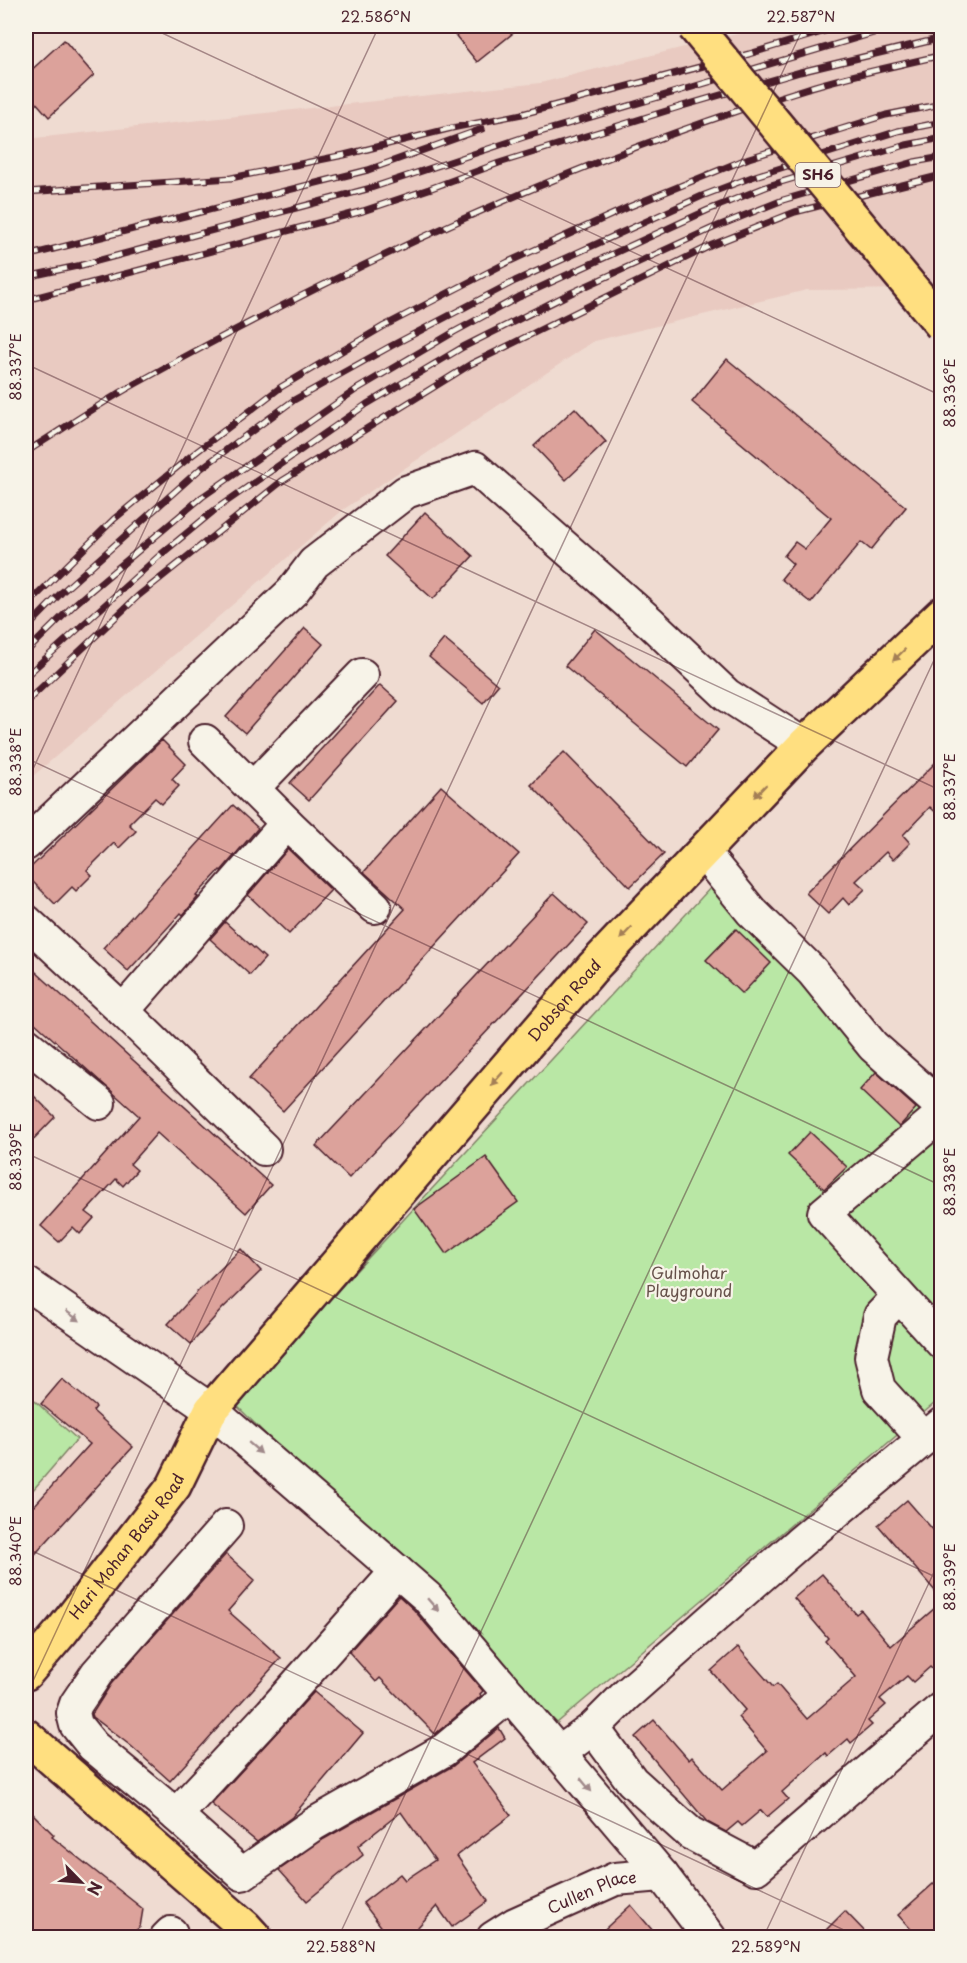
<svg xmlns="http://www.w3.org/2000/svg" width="967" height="1963" viewBox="0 0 967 1963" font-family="'Playpen Sans',sans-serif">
  <rect width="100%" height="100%" fill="#efdbd1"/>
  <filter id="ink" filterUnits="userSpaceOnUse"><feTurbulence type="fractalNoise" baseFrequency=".0167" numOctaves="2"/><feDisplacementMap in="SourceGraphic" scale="12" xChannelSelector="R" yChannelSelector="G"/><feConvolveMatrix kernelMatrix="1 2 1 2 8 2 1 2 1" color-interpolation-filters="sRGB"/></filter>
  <g filter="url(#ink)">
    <polygon fill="#e9cac1" points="769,26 941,26 941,289 807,290 594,341 344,509 26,782 26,139 540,83"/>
    <g fill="#b9e7a5" stroke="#828368" stroke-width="1.5">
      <polygon points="712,886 941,1134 941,1398 557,1723 234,1403"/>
      <polygon points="26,1393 77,1439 26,1498"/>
    </g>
    <g fill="#dca29b" stroke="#4a1f2b" stroke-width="1.5">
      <polygon points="448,26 522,26 477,62"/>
      <polygon points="64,40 94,75 49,117 26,91 26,75"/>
      <polygon points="727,359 906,507 871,550 861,542 811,603 781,579 793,564 784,556 795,542 805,549 831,518 692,402"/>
      <polygon points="575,408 606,442 566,480 534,446"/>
      <polygon points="425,512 473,556 433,599 385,556"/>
      <polygon points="305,628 323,644 245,733 226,717"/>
      <polygon points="595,629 718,730 687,767 565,666"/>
      <polygon points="444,639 498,685 483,703 429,657"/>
      <polygon points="380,685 398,701 309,800 290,783"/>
      <polygon points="162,740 186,764 172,779 179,786 162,804 155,798 129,824 136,831 119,848 114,843 87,870 92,875 76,891 72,887 55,904 26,875 26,872"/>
      <polygon points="564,752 664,854 630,887 531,785"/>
      <polygon points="942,756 942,818 930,807 903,835 910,843 893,860 886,852 856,881 865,889 849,905 843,898 828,914 806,893"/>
      <polygon points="441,786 519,854 283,1111 249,1079 405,909 364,872"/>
      <polygon points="233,805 258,828 221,871 220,870 196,896 198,897 183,915 181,913 128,971 103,948"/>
      <polygon points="288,849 331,890 289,934 248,895"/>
      <polygon points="554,893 588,924 349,1178 316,1146"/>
      <polygon points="225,922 265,958 250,975 210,939"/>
      <polygon points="736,929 771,963 742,994 706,960"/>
      <polygon points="26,963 271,1185 246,1213 157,1133 130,1164 137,1170 123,1186 116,1179 86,1212 94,1218 80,1234 73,1227 59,1242 41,1226 139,1116 26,1015"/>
      <polygon points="876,1072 916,1108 899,1127 860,1090"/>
      <polygon points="26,1088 55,1117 26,1147"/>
      <polygon points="810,1132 847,1167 824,1189 788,1155"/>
      <polygon points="486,1157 518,1202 446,1254 414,1209"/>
      <polygon points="241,1249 261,1271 222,1309 191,1344 168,1324 198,1291"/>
      <polygon points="62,1379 96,1407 93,1411 133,1447 26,1564 26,1498 34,1506 90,1444 41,1404"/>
      <polygon points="907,1500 942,1540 942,1599 878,1525"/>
      <polygon points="226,1554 255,1580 228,1611 281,1658 170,1781 131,1746 93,1717 92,1714 111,1684"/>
      <polygon points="822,1574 856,1614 861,1610 891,1646 942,1602 942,1679 930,1667 913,1682 907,1676 880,1699 886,1705 868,1721 872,1725 851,1743 848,1739 828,1756 826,1753 782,1792 788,1799 767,1817 761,1810 742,1826 738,1822 726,1832 707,1822 635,1737 654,1720 689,1760 692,1757 722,1790 767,1751 738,1717 745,1710 711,1671 738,1647 773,1687 777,1684 807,1719 856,1677 825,1641 828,1638 794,1598"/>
      <polygon points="399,1596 414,1610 483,1691 480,1694 481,1696 435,1734 380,1678 376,1682 349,1652"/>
      <polygon points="314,1692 363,1733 292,1817 257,1842 211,1804"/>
      <polygon points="499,1728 505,1738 472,1763 511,1815 457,1856 488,1901 452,1927 437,1906 408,1938 390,1938 363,1903 400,1874 405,1880 435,1860 401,1812 358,1846 363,1855 307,1901 279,1870 324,1839 453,1766"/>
      <polygon points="26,1807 54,1835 52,1837 143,1909 140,1927 126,1938 26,1938"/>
      <polygon points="942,1876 942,1938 919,1938 898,1915"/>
      <polygon points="631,1905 659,1938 595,1938"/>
      <polygon points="845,1911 871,1938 818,1938"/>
    </g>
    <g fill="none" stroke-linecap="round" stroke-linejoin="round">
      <g stroke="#4a1f2b" stroke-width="36">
        <g id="minor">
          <polyline points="205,741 287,823"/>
          <polyline points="253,788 362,675"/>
          <polyline points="26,844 292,592 314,563 406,492 475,468 651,623 727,695 804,745"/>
          <polyline points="703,852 751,911 812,971 873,1046 942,1107"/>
          <polyline points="26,921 123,1011 264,1149"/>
          <polyline points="123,1011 287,823 375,907"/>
          <polyline points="26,1044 99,1103"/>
          <polyline points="942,1114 824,1213 942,1343"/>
          <polyline points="26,1283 211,1410 427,1597 662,1875 710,1938"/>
          <polyline points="899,1296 880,1316 871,1357 879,1389 924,1439"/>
          <polyline points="226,1526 97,1673 76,1704 73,1713 76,1725 93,1746 176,1815 242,1874 314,1824 444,1750 510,1695"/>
          <polyline points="593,1728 632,1781 690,1833 756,1868 942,1708"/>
          <polyline points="559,1753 593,1728 626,1695 712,1619 800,1542 942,1424"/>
          <polyline points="176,1815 271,1713 397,1571"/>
          <polyline points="166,1938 171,1933"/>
          <path id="s1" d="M493 1938 515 1924 615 1879 662 1875"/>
        </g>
      </g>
      <g stroke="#4a1f2b" stroke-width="38">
        <g id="major">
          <path id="s2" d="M26 1673 62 1631 174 1486 211 1410 594 966 804 745 942 614"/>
          <polyline points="26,1736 245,1927 255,1938"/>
        </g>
      </g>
      <use href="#minor" stroke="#f7f3e8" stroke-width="32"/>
      <use href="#major" stroke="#ffdf80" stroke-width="33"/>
      <g stroke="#4a1f2b" stroke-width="7">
        <g id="rail">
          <polyline points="26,192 231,178 344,155 452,128 522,114 749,54 842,26"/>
          <polyline points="26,256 368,170 482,129"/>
          <polyline points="26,277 82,265 371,188 524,137 877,32 910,26"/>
          <polyline points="26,300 363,211 429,189 499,163 679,107 800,72 942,38"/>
          <path d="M26 452C63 429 99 404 137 383 350 265 572 161 805 89 849 75 896 66 942 55"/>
          <polyline points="26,606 114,519 191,456 281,387 384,326 508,262 631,206 749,158 886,115 942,104"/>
          <polyline points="26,629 62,592 199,470 294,400 391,346 515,281 702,196 752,177 898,131 942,122"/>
          <polyline points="26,652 75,604 202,497 357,389 454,332 519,297 708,210 771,185 906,145 942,138"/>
          <polyline points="26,676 159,556 216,509 367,404 463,347 571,293 713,228 783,200 914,162 942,157"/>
          <polyline points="26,702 138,596 282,481 471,364 712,245 795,212 942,175"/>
        </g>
      </g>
      <use href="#rail" stroke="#f7f3e8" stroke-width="4.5" stroke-dasharray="14" stroke-linecap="butt"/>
      <g stroke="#4a1f2b" stroke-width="38" stroke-linecap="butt">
        <polyline id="major-bridge" points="694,26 942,325"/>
      </g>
      <use href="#major-bridge" stroke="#ffdf80" stroke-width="33"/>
    </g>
    <defs><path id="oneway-solid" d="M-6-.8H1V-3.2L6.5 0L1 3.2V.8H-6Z" transform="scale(1.5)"/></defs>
    <g fill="#a47f56">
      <use href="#oneway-solid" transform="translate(899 655) rotate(136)"/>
      <use href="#oneway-solid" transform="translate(760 791) rotate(134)"/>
      <use href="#oneway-solid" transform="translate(626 933) rotate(134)"/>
      <use href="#oneway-solid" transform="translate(497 1079) rotate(131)"/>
    </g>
    <g fill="#a0898a">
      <use href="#oneway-solid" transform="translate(73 1316) rotate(35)"/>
      <use href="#oneway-solid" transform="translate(255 1448) rotate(41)"/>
      <use href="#oneway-solid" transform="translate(433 1605) rotate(49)"/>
      <use href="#oneway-solid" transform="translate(586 1785) rotate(50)"/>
    </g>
  </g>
  <path fill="none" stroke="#4a1f2b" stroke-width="1.5" stroke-opacity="0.45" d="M147 26 942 396M26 364 942 791M26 758 942 1186M26 784 379 26M26 1153 942 1580M26 1548 861 1938M26 1696 804 26M338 1938 942 643M763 1938 942 1555"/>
  <g text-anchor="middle" stroke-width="4.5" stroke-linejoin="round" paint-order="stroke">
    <rect fill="#f7f3e8" stroke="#7e5f64" stroke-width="1.5" x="795.5" y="163" width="45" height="24" rx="4.5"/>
    <g font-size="15" font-weight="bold" fill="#4a1f2b">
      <text x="818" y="180">SH6</text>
    </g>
    <g font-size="16" fill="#4a1f2b" stroke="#f7f3e8">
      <text dy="6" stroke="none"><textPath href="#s2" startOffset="864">Dobson Road</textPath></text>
      <text dy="6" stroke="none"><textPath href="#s2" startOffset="162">Hari Mohan Basu Road</textPath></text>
      <text dy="6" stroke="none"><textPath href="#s1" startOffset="110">Cullen Place</textPath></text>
    </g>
    <g font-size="16" fill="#66514a" stroke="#f7f3e8">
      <text x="689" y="1279">Gulmohar<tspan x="689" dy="18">Playground</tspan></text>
    </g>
  </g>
  <rect width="967" height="1963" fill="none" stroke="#f7f3e8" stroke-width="66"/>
  <g transform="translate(81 1882) rotate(115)" stroke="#f7f3e8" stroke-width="4.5" paint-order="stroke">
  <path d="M0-4.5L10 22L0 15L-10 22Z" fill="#4a1f2b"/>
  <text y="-9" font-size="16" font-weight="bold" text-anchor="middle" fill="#4a1f2b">N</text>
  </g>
  <rect x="33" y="33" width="901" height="1897" fill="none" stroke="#4a1f2b" stroke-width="2"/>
  <g font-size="15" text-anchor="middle" fill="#4a1f2b">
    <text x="376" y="22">22.586°N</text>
    <text x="801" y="22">22.587°N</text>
    <text transform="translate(16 367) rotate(-90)" y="5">88.337°E</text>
    <text transform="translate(950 393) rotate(-90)" y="5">88.336°E</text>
    <text transform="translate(16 762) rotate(-90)" y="5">88.338°E</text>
    <text transform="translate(950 787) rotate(-90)" y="5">88.337°E</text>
    <text transform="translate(16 1157) rotate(-90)" y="5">88.339°E</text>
    <text transform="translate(950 1182) rotate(-90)" y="5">88.338°E</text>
    <text transform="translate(16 1551) rotate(-90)" y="5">88.340°E</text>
    <text transform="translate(950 1577) rotate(-90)" y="5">88.339°E</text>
    <text x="341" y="1952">22.588°N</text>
    <text x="766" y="1952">22.589°N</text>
  </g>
</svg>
